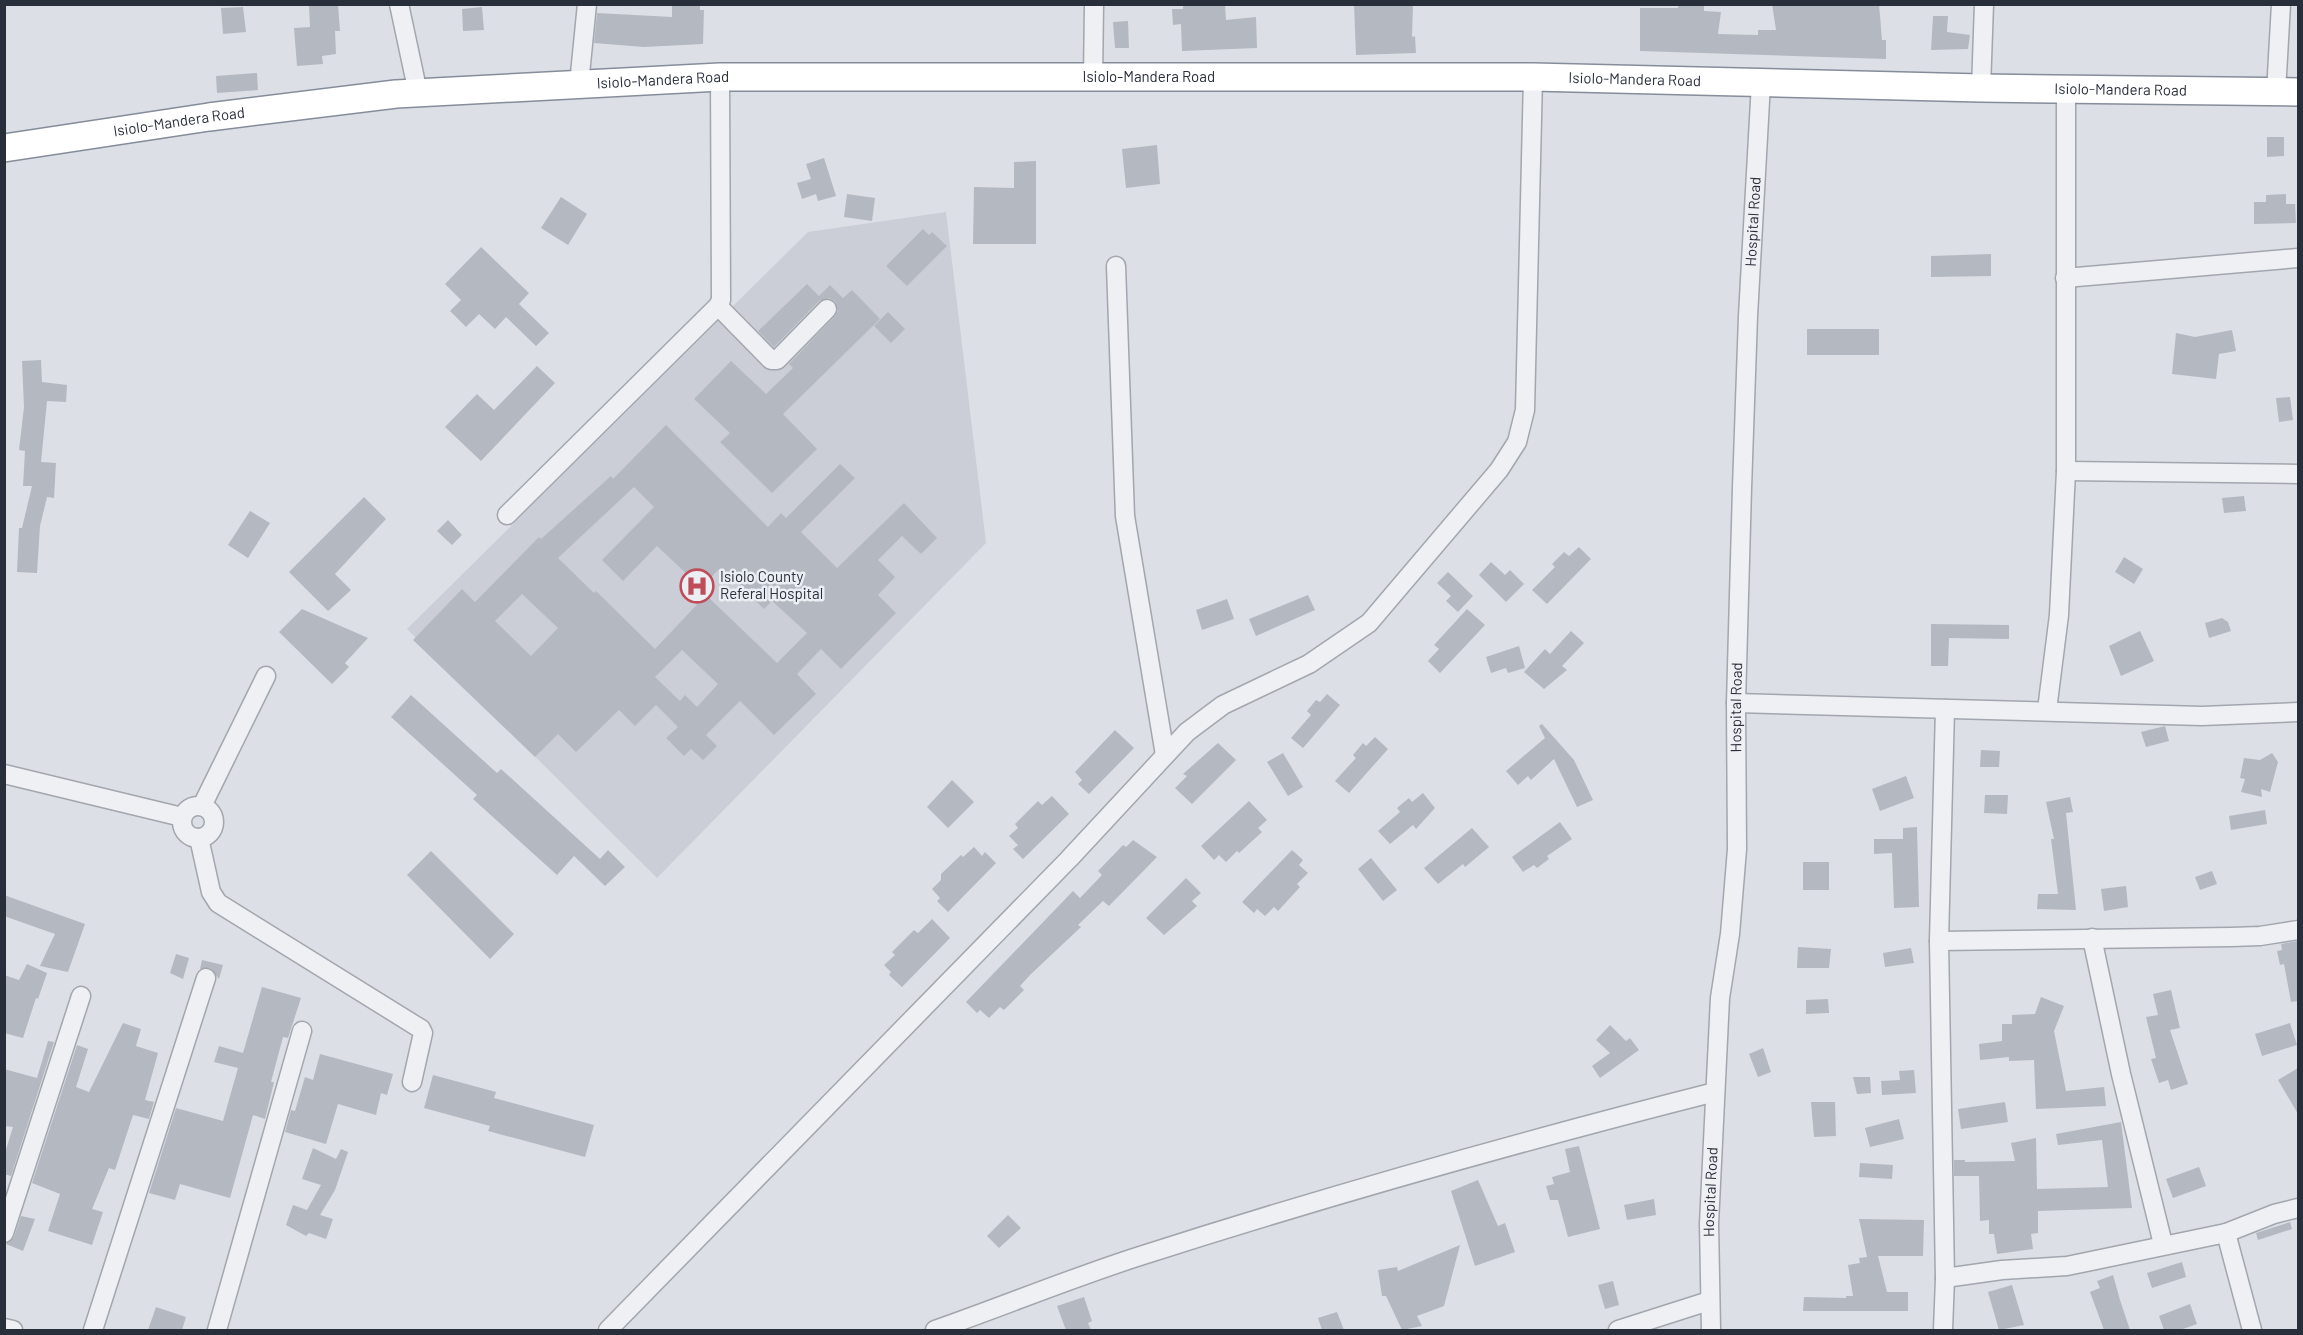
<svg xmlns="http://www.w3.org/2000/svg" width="2303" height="1335" viewBox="0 0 2303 1335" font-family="Barlow,sans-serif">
  <rect width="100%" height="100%" fill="#dcdfe5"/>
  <polygon fill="#cbced6" points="946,212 986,543 657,878 407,629 808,232"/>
  <g fill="#b4b9c1" fill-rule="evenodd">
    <polygon points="338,4 340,31 335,31 336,54 322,56 323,64 297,66 294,28 310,27 309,6"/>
    <polygon points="672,4 700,4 700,10 704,10 703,44 644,47 594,43 597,13 672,17"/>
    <polygon points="1183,4 1225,4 1226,20 1256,17 1257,48 1182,51 1181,24 1173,25 1172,9 1183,9"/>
    <polygon points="1354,4 1413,4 1412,37 1415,36 1416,53 1356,55"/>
    <polygon points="1678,4 1704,4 1704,11 1721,12 1718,34 1758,35 1758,30 1776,30 1772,4 1879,4 1882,40 1886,40 1886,59 1640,51 1640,8 1678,8"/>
    <polygon points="243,7 246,32 223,34 221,8"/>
    <polygon points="482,7 484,30 463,31 462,9"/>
    <polygon points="1933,16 1948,16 1947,32 1970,35 1968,49 1931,50"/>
    <polygon points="1128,21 1129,48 1115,48 1113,22"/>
    <polygon points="257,73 258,90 217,93 216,76"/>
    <polygon points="2267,137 2284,137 2284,156 2267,157"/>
    <polygon points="1157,145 1160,184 1126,188 1122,149"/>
    <polygon points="824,158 836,196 818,201 816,194 802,199 797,183 811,179 806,164"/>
    <polygon points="1036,161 1036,244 973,244 974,187 1014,188 1014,162"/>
    <polygon points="847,194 875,198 872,221 844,217"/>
    <polygon points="2286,194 2286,204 2295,204 2296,223 2254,224 2254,202 2266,202 2266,195"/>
    <polygon points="561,197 587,214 568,245 541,228"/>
    <polygon points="923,229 929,235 932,232 947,246 907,286 886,266"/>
    <polygon points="481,247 529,293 519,304 549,333 536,346 506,317 495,329 479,314 466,327 450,311 461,300 445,284"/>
    <polygon points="1991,254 1991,276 1931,277 1931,256"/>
    <polygon points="807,284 819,296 830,285 843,298 852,290 880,319 783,414 817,449 772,493 720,442 730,433 694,399 731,361 766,394 793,368 789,364 835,316 838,311 835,301 829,298 819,301 774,347 758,331"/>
    <polygon points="888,312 905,329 891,343 874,326"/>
    <rect x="1807" y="329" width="72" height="26"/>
    <polygon points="2232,330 2236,351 2219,354 2216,379 2172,374 2176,333 2195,337"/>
    <polygon points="41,360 42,382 67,385 66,402 47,401 41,462 56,463 54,498 47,497 40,526 37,573 17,572 19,528 22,528 32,486 23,486 25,451 19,450 24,407 22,361"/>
    <polygon points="537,366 555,383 481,461 445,427 477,394 494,410"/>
    <polygon points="2290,397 2293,420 2279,422 2276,398"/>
    <path d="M666 425 768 527 781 513 786 518 840 464 855 478 801 532 837 568 904 503 937 538 921 554 902 536 878 560 895 577 878 595 896 613 841 669 821 649 797 674 816 694 774 735 740 701 706 735 717 746 703 760 691 749 684 756 666 738 678 727 656 705 635 726 619 710 576 752 558 734 535 757 413 640 462 589 475 602 539 537 541 539 611 476 613 479ZM634 487 654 507 602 560 623 581 657 546 690 577 687 580 698 591 719 569 724 573 725 571 764 609 772 601 807 633 777 663 706 595 655 649 596 591 594 593 558 558ZM522 594 558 628 531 656 495 621ZM682 650 718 684 697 707 685 695 680 701 655 677Z"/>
    <polygon points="2244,496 2246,511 2224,513 2222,498"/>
    <polygon points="364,497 386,519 335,574 351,590 328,611 289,572"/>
    <polygon points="250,511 270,523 248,558 228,545"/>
    <polygon points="448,520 462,535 452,545 437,531"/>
    <polygon points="1579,547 1591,559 1547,604 1532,590 1555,567 1552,564 1564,552 1569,556"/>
    <polygon points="2124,557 2143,569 2134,584 2115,572"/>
    <polygon points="1491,562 1505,575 1510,570 1524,584 1506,602 1479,575"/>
    <polygon points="1448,572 1473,596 1458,612 1446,601 1451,596 1437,583"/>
    <polygon points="1308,595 1315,610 1256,636 1249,619"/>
    <polygon points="1227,599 1234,619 1202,630 1196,610"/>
    <polygon points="302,609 368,638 345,663 349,667 332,684 279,632"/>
    <polygon points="1467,609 1485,625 1440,673 1428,661 1439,649 1434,645"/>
    <polygon points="2222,618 2228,622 2231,631 2209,638 2205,623"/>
    <polygon points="1931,624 2009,625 2009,639 1949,638 1948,666 1931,666"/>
    <polygon points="1571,631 1584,643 1562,666 1567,670 1544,689 1524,672 1545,649 1550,654"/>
    <polygon points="2140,631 2154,661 2121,676 2109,646"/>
    <polygon points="1519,646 1525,668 1508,673 1506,668 1491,673 1486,657"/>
    <polygon points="1327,694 1340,705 1303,748 1291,738 1311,715 1307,711 1316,700 1320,702"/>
    <polygon points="411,695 497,773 501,769 600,859 608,850 625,867 605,886 574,856 557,875 473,799 477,795 391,717"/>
    <polygon points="1542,724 1574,760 1593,800 1577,807 1554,759 1531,780 1528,776 1518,785 1506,771 1545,738 1539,726"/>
    <polygon points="2165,726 2169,741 2146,747 2141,732"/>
    <polygon points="1115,730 1134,748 1089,794 1078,784 1082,780 1075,772"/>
    <polygon points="1375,737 1388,749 1349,793 1335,781 1356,758 1353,755 1363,743 1366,746"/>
    <polygon points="1218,743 1236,760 1192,804 1175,788 1187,776 1183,774"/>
    <polygon points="1981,750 2000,751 1999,767 1980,767"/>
    <polygon points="1283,753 1303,787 1288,796 1267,762"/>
    <polygon points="2272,753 2278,762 2270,792 2261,789 2262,797 2241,792 2245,779 2240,778 2244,758 2260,760"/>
    <polygon points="1906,776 1914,798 1880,811 1872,789"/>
    <polygon points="952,780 974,802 948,828 927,807"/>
    <polygon points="1423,793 1435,808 1416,829 1413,825 1390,844 1378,831 1400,812 1397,808 1409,798 1412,802"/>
    <polygon points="1985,795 2008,795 2007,814 1984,813"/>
    <polygon points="1052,796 1069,814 1023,859 1013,849 1018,845 1009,836 1018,828 1015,824 1038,801 1042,805"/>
    <polygon points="2070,797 2073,812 2066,813 2076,910 2037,909 2038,894 2058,894 2051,839 2054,839 2046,802"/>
    <polygon points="1249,801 1267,820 1258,828 1262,832 1239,853 1237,851 1226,862 1219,855 1214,860 1201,846"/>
    <polygon points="2265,810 2267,824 2231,830 2229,816"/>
    <polygon points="1560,822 1572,839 1547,856 1549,859 1537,868 1534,865 1523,872 1512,857"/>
    <polygon points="1917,827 1919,907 1894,908 1892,853 1874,854 1874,839 1903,839 1903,828"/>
    <polygon points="1472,828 1489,847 1465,867 1463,864 1438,884 1424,868"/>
    <polygon points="1133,840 1157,857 1109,906 1103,901 1078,925 1081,927 1030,975 1020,986 1024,990 1004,1010 1000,1007 989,1018 980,1010 977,1013 966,1002 1073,891 1080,898 1102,875 1098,871 1123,845 1126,847"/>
    <polygon points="974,847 982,856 985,852 996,863 948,912 937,901 940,898 932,889 941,880 941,874 961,855 963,857"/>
    <polygon points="1292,850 1303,860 1299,865 1308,873 1297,884 1300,887 1278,911 1274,907 1265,916 1257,909 1254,913 1242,902"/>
    <polygon points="431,851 514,934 490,959 407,875"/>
    <polygon points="1371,858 1397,890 1383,901 1358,869"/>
    <rect x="1803" y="862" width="26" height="28"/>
    <polygon points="2212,871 2217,884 2200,890 2195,877"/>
    <polygon points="1186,878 1201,893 1192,901 1197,906 1164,935 1146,918"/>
    <polygon points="2126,886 2128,907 2104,911 2101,889"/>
    <polygon points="4,895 85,924 68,972 40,966 55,934 4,916"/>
    <polygon points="932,919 950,938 902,987 889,975 891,972 884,965 895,955 892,952 914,930 918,933"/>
    <polygon points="2298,941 2298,1001 2291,1002 2284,964 2280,965 2277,951 2282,950 2281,944"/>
    <polygon points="1798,947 1831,949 1829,968 1797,968"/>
    <polygon points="1911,948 1914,963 1885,967 1883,953"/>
    <polygon points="176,954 189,958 183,979 170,973"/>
    <polygon points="202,960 223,965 219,979 210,968 200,969"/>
    <polygon points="27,964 47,973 38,999 36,998 23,1038 4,1033 4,975 19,980"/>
    <polygon points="262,987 301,998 288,1038 283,1037 271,1082 274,1082 265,1119 253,1115 230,1198 180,1184 175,1200 149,1193 176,1108 223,1121 238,1068 214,1062 219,1046 243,1053"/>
    <polygon points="2171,990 2180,1028 2170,1030 2188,1084 2171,1090 2168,1080 2159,1083 2151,1059 2156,1058 2146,1017 2158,1015 2153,994"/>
    <polygon points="2041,997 2064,1006 2054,1031 2066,1091 2104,1087 2106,1106 2036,1109 2034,1060 2009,1061 2009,1057 1980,1060 1979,1044 2002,1041 2002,1024 2012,1024 2012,1015 2035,1014"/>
    <polygon points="1828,999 1829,1013 1806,1014 1806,1000"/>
    <polygon points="123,1023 141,1029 136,1046 158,1053 145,1100 154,1102 149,1119 133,1115 115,1170 109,1168 92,1209 103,1212 92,1245 48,1231 60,1194 32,1183 77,1045 88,1049 76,1087 89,1092"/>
    <polygon points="2290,1023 2297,1045 2262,1056 2255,1034"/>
    <polygon points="1610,1025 1626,1041 1630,1038 1639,1050 1600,1078 1592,1066 1610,1053 1596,1040"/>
    <polygon points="48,1041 54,1042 11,1176 4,1174 4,1156 13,1127 4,1126 4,1069 37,1078"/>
    <polygon points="1763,1048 1771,1072 1758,1077 1749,1054"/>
    <polygon points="320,1054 393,1074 387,1095 381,1093 376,1115 338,1104 326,1144 285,1132 291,1110 295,1111 305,1077 313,1080"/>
    <polygon points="2298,1068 2298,1114 2278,1080"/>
    <polygon points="1914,1070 1916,1093 1882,1095 1881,1081 1900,1080 1899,1071"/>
    <polygon points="433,1075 496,1092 494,1098 594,1125 585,1157 488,1131 490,1126 424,1108"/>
    <polygon points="1853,1077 1870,1077 1871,1093 1857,1094"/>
    <polygon points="1811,1102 1835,1102 1836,1136 1814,1137"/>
    <polygon points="2005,1102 2008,1122 1961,1129 1958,1109"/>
    <polygon points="1899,1119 1904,1139 1870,1147 1865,1128"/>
    <polygon points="2121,1122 2132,1208 2038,1211 2038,1233 2031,1234 2033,1249 1997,1254 1994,1234 1989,1234 1989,1220 1980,1221 1979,1176 1954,1176 1954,1160 1965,1160 1965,1162 2015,1161 2011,1143 2036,1138 2037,1189 2108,1187 2102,1140 2058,1145 2056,1134"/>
    <polygon points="1579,1146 1600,1229 1568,1237 1558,1200 1550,1200 1546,1186 1554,1184 1552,1177 1570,1172 1565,1149"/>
    <polygon points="313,1148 336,1159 341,1149 348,1152 335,1190 320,1215 333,1219 326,1239 309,1233 306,1236 286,1225 293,1205 307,1210 321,1185 302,1179"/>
    <polygon points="1860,1163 1893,1165 1892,1179 1859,1177"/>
    <polygon points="2199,1167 2206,1186 2173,1198 2166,1179"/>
    <polygon points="1478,1180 1498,1226 1505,1223 1515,1252 1475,1266 1451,1191"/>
    <polygon points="1654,1199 1656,1215 1627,1220 1624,1205"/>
    <polygon points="1008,1215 1021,1228 999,1248 987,1236"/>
    <polygon points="21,1216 35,1219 23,1251 6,1244 14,1237"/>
    <polygon points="1859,1219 1924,1220 1923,1256 1878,1256 1887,1292 1908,1292 1908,1311 1803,1311 1804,1297 1846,1298 1846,1296 1853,1296 1848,1265 1860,1263 1859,1258 1867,1257"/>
    <polygon points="2290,1222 2292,1229 2258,1240 2256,1233"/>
    <polygon points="1460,1245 1444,1306 1417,1316 1422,1326 1402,1330 1386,1296 1382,1296 1378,1270 1397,1267 1398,1271"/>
    <polygon points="2182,1262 2186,1277 2152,1288 2147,1273"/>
    <polygon points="2113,1275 2120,1300 2130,1330 2104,1330 2090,1292 2100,1288 2097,1281"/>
    <polygon points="1613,1281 1619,1305 1605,1309 1598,1285"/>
    <polygon points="2012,1285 2024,1325 1999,1330 1988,1292"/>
    <polygon points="1084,1297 1092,1321 1088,1323 1091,1330 1066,1330 1057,1306"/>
    <polygon points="2190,1304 2197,1324 2180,1330 2164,1330 2159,1316"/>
    <polygon points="156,1307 186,1317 182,1330 148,1330"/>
    <polygon points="1337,1312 1344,1330 1322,1330 1318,1318"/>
  </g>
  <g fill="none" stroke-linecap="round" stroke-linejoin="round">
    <g stroke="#a2a6ae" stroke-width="21">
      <g id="minor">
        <polyline points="399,4 418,93"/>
        <polyline points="1093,79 1094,4"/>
        <polyline points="579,84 587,4"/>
        <polyline points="1981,88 1984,4"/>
        <polyline points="2276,92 2281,4"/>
        <polyline points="1116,266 1125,516 1165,755"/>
        <polyline points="2065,278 2298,258"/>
        <polyline points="718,306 771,360 777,360 827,309"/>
        <polyline points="2066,471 2298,474"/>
        <polyline points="507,515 718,306 721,300 720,77"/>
        <polyline points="1736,703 2202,716 2298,712"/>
        <polyline points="2047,710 2059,615 2066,471 2066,89"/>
        <polyline points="4,774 182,817"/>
        <circle cx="198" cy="822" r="16"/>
        <polyline points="202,806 266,676"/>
        <polyline points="199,838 211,892 218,903 421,1029 423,1033 412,1082"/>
        <polyline points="2092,938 2121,1074 2163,1244"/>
        <polyline points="1939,941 2231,937 2260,936 2298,930"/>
        <polyline points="4,1233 81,996"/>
        <polyline points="2226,1233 2252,1330"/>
        <polyline points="1945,1278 2002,1270 2067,1266 2226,1233 2274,1214 2298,1208"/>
        <polyline points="4,1328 13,1330"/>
        <polyline points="93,1330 206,978"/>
        <polyline points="217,1330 302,1031"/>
        <polyline points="608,1330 1069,859 1187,732 1223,705 1309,664 1369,623 1499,470 1517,442 1525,410 1533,77"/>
        <path d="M935 1330C1004 1306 1071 1278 1140 1256 1330 1195 1522 1141 1715 1092"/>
        <polyline points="1618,1330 1709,1301"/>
        <path id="s1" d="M1711 1330 1709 1224 1720 998 1730 934 1737 849 1736 703 1742 488 1748 316 1761 83"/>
        <polyline points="1943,1330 1945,1278 1939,941 1945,709"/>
      </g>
    </g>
    <g stroke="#858d9a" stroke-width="30">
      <g id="highway">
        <path id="s2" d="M4 148 209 117 396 94 720 77H1533L1981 88 2298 92"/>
      </g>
    </g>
    <use href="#minor" stroke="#eff0f4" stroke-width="18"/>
    <use href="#highway" stroke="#fff" stroke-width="27"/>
  </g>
  <defs>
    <g id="hospital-ring" transform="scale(1.725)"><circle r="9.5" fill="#ebeef3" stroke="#bf4c59" stroke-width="1.5"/><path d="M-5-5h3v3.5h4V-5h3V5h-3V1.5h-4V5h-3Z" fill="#bf4c59"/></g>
  </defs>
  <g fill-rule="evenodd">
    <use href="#hospital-ring" x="697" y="586"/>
  </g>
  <g text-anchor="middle" stroke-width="5" stroke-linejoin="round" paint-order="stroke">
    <g font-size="15" fill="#282e3a" stroke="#ebeef3">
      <text dy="5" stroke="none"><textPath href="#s2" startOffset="1149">Isiolo-Mandera Road</textPath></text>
      <text dy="5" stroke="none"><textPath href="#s2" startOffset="663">Isiolo-Mandera Road</textPath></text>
      <text dy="5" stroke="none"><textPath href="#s2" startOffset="1635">Isiolo-Mandera Road</textPath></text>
      <text dy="5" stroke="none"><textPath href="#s2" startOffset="2121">Isiolo-Mandera Road</textPath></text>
      <text dy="5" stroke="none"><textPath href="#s2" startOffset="177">Isiolo-Mandera Road</textPath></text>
      <text dy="5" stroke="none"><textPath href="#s1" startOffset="1110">Hospital Road</textPath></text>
      <text dy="5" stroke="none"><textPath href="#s1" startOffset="624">Hospital Road</textPath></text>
      <text dy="5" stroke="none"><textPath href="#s1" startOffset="138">Hospital Road</textPath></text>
    </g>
    <g font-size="15" fill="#282e3a" stroke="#ebeef3" text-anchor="start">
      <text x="720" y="582">Isiolo County<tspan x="720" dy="17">Referal Hospital</tspan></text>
    </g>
  </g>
  <rect width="2303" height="1335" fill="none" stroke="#282e3a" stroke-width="12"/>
</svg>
